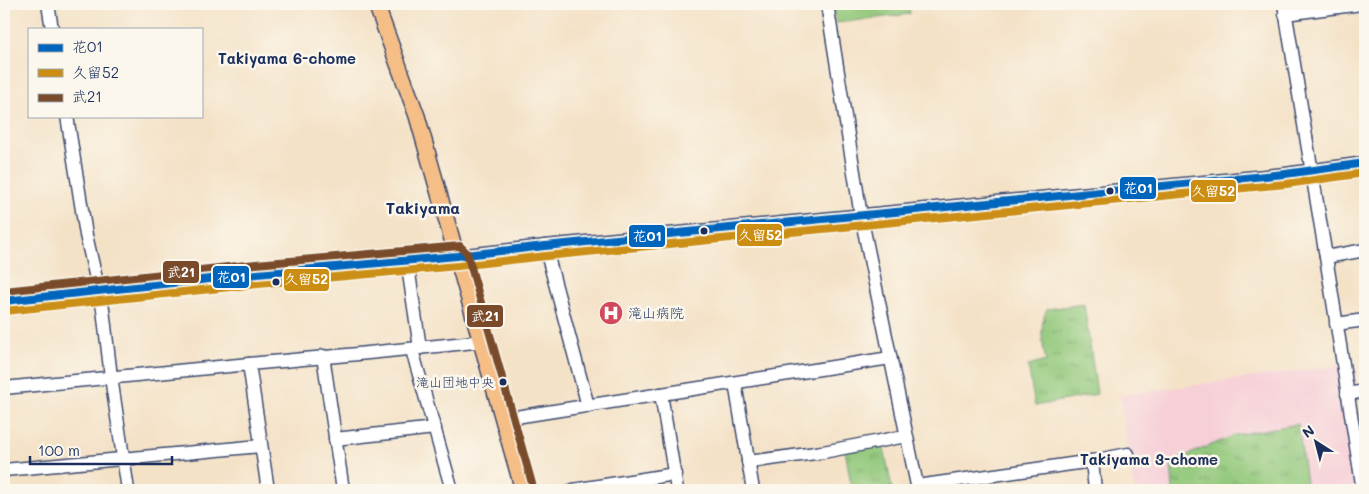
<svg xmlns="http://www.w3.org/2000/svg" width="1369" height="494" viewBox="0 0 1369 494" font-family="Mali,'Klee One',sans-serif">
  <defs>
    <pattern id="grass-tufts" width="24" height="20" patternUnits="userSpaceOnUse" patternTransform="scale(1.25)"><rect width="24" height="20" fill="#92c87a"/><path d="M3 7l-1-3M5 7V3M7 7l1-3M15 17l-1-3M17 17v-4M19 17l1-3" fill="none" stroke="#76a367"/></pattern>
  </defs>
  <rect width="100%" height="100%" fill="#fbf7ec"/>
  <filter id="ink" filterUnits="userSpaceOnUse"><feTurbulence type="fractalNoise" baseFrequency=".02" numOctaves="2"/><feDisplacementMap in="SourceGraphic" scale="10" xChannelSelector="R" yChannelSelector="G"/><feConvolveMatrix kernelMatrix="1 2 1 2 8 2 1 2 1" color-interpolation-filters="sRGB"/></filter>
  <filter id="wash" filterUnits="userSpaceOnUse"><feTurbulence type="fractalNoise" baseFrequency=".0096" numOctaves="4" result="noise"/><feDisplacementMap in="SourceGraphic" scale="20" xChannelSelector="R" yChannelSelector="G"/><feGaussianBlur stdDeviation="1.12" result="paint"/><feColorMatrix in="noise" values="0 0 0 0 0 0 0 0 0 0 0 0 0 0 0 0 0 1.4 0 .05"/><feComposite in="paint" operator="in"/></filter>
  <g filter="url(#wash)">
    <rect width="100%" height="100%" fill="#f4e2c7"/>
    <polygon fill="#f6cfd7" points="1343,365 1363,490 1135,490 1128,454 1120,395"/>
    <g fill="url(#grass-tufts)" stroke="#567c6c">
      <path d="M1084 304 1097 394 1035 406 1028 366 1046 361C1042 344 1039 325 1047 309Z"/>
      <polygon points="1298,424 1307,490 1173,490 1171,462 1235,435"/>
      <polygon points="883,444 892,488 880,490 852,490 845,450"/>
    </g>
    <polygon fill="#92c87a" stroke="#567c6c" points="832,4 908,4 910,14 836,23"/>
  </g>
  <g filter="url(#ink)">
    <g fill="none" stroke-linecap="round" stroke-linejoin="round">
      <g stroke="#3c4a6e" stroke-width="15">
        <g id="minor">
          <polyline points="48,4 52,29"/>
          <polyline points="827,4 861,216 918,490"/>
          <polyline points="1284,4 1326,257 1363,490"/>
          <polyline points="1285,14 1361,4"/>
          <polyline points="67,116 86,235 103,309 111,377 128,490"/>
          <polyline points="545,246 588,406"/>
          <polyline points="457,256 545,246 1285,174 1365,163"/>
          <polyline points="1326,257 1365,250"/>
          <polyline points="407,260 420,348"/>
          <polyline points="1336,324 1365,320"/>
          <polyline points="412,350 452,490"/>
          <polyline points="323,356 343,490"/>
          <path d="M249 364C327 357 404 350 482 341"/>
          <polyline points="735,383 753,490"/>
          <polyline points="4,388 249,364 268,490"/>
          <polyline points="661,394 677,490"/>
          <polyline points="1347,394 1365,391"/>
          <polyline points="503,419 890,358"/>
          <polyline points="335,439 435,428"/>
          <polyline points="1092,461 1095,490"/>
          <polyline points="748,462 823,452 906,436"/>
          <polyline points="4,470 260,446"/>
          <polyline points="917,486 1092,461 1128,454"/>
          <polyline points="573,490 675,474"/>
        </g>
      </g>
      <g stroke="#3c4a6e" stroke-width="18">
        <g id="major">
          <polyline points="376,4 417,116 523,490"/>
          <polyline points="4,301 257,274 457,256"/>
        </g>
      </g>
      <use href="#minor" stroke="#fff" stroke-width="12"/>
      <use href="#major" stroke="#f6be87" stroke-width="15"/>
      <g stroke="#fbf7ec" stroke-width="11">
        <polyline id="bus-1" points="4,301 257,274 457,256 545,246 1285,174 1365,163"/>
      </g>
      <g stroke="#fbf7ec" stroke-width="11">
        <polyline id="bus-2" points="5,311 258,284 458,266 546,256 1286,184 1365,173"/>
      </g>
      <g stroke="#fbf7ec" stroke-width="11">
        <polyline id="bus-3" points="4,291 256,264 460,246 467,253 533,487"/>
      </g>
      <use href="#bus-1" stroke="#0065bd" stroke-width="8"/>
      <use href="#bus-2" stroke="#cb8e13" stroke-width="8"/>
      <use href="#bus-3" stroke="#7a4b2a" stroke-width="8"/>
    </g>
  </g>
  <defs>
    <g id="hospital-disc" transform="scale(1.25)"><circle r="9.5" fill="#d1495b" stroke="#fbf7ec"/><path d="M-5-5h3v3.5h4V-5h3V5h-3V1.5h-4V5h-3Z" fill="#fff"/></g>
  </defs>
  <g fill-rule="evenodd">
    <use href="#hospital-disc" x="611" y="313"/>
  </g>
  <g fill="#1b2f5e" stroke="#fbf7ec" stroke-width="2">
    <circle cx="1110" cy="191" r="4.5"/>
    <circle cx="704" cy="231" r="4.5"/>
    <circle cx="276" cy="282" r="4.5"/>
    <circle cx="503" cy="382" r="4.5"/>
  </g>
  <g text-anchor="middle" stroke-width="5" stroke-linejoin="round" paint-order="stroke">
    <g font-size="13" fill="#1b2f5e" stroke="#fbf7ec" text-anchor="end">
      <text x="494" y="387">滝山団地中央</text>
    </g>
    <g font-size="14" fill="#1b2f5e" stroke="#fbf7ec" text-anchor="start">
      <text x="628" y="318">滝山病院</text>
    </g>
    <g font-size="15" font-weight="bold" fill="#1b2f5e" stroke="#fbf7ec">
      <text x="287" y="64">Takiyama 6-chome</text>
      <text x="1149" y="465">Takiyama 3-chome</text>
    </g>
    <g font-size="16" font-weight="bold" fill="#1b2f5e" stroke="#fbf7ec">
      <text x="423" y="214">Takiyama</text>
    </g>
  </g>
  <g stroke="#fbf7ec" stroke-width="2">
    <rect x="1119" y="176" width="38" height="24" rx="5" fill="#0065bd"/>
    <rect x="1190" y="179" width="47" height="24" rx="5" fill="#cb8e13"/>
    <rect x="736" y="223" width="47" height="24" rx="5" fill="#cb8e13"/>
    <rect x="628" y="224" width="38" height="24" rx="5" fill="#0065bd"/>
    <rect x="162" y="260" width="38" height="24" rx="5" fill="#7a4b2a"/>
    <rect x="212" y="265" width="38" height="24" rx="5" fill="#0065bd"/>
    <rect x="283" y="268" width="47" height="24" rx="5" fill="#cb8e13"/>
    <rect x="466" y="304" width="38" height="24" rx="5" fill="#7a4b2a"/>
  </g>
  <g font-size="14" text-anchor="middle" font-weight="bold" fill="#fff">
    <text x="1138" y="193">花01</text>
    <text x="1213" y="196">久留52</text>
    <text x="760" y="240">久留52</text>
    <text x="647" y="241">花01</text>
    <text x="181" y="277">武21</text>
    <text x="231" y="282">花01</text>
    <text x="306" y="284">久留52</text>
    <text x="485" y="321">武21</text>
  </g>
  <rect width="1369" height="494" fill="none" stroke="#fbf7ec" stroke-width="20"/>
  <rect x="28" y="28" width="175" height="90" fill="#fbf7ec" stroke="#a1a7b3"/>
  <rect x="38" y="44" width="25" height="8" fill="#0065bd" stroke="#a1a7b3"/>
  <text x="72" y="52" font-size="15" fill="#1b2f5e">花01</text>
  <rect x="38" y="69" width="25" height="8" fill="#cb8e13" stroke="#a1a7b3"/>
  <text x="72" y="78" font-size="15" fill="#1b2f5e">久留52</text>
  <rect x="38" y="94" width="25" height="8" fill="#7a4b2a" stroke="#a1a7b3"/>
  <text x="72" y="102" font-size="15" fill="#1b2f5e">武21</text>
  <g transform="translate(1316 442) rotate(324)" stroke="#fbf7ec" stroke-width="4" paint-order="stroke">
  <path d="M0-4L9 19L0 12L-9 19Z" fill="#1b2f5e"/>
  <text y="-8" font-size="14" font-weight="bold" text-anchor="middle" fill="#1b2f5e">N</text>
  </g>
  <path d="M30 456v8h142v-8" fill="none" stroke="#1b2f5e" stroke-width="2.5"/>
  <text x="38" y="456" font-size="15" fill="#1b2f5e" stroke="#fbf7ec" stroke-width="4" paint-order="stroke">100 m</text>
</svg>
